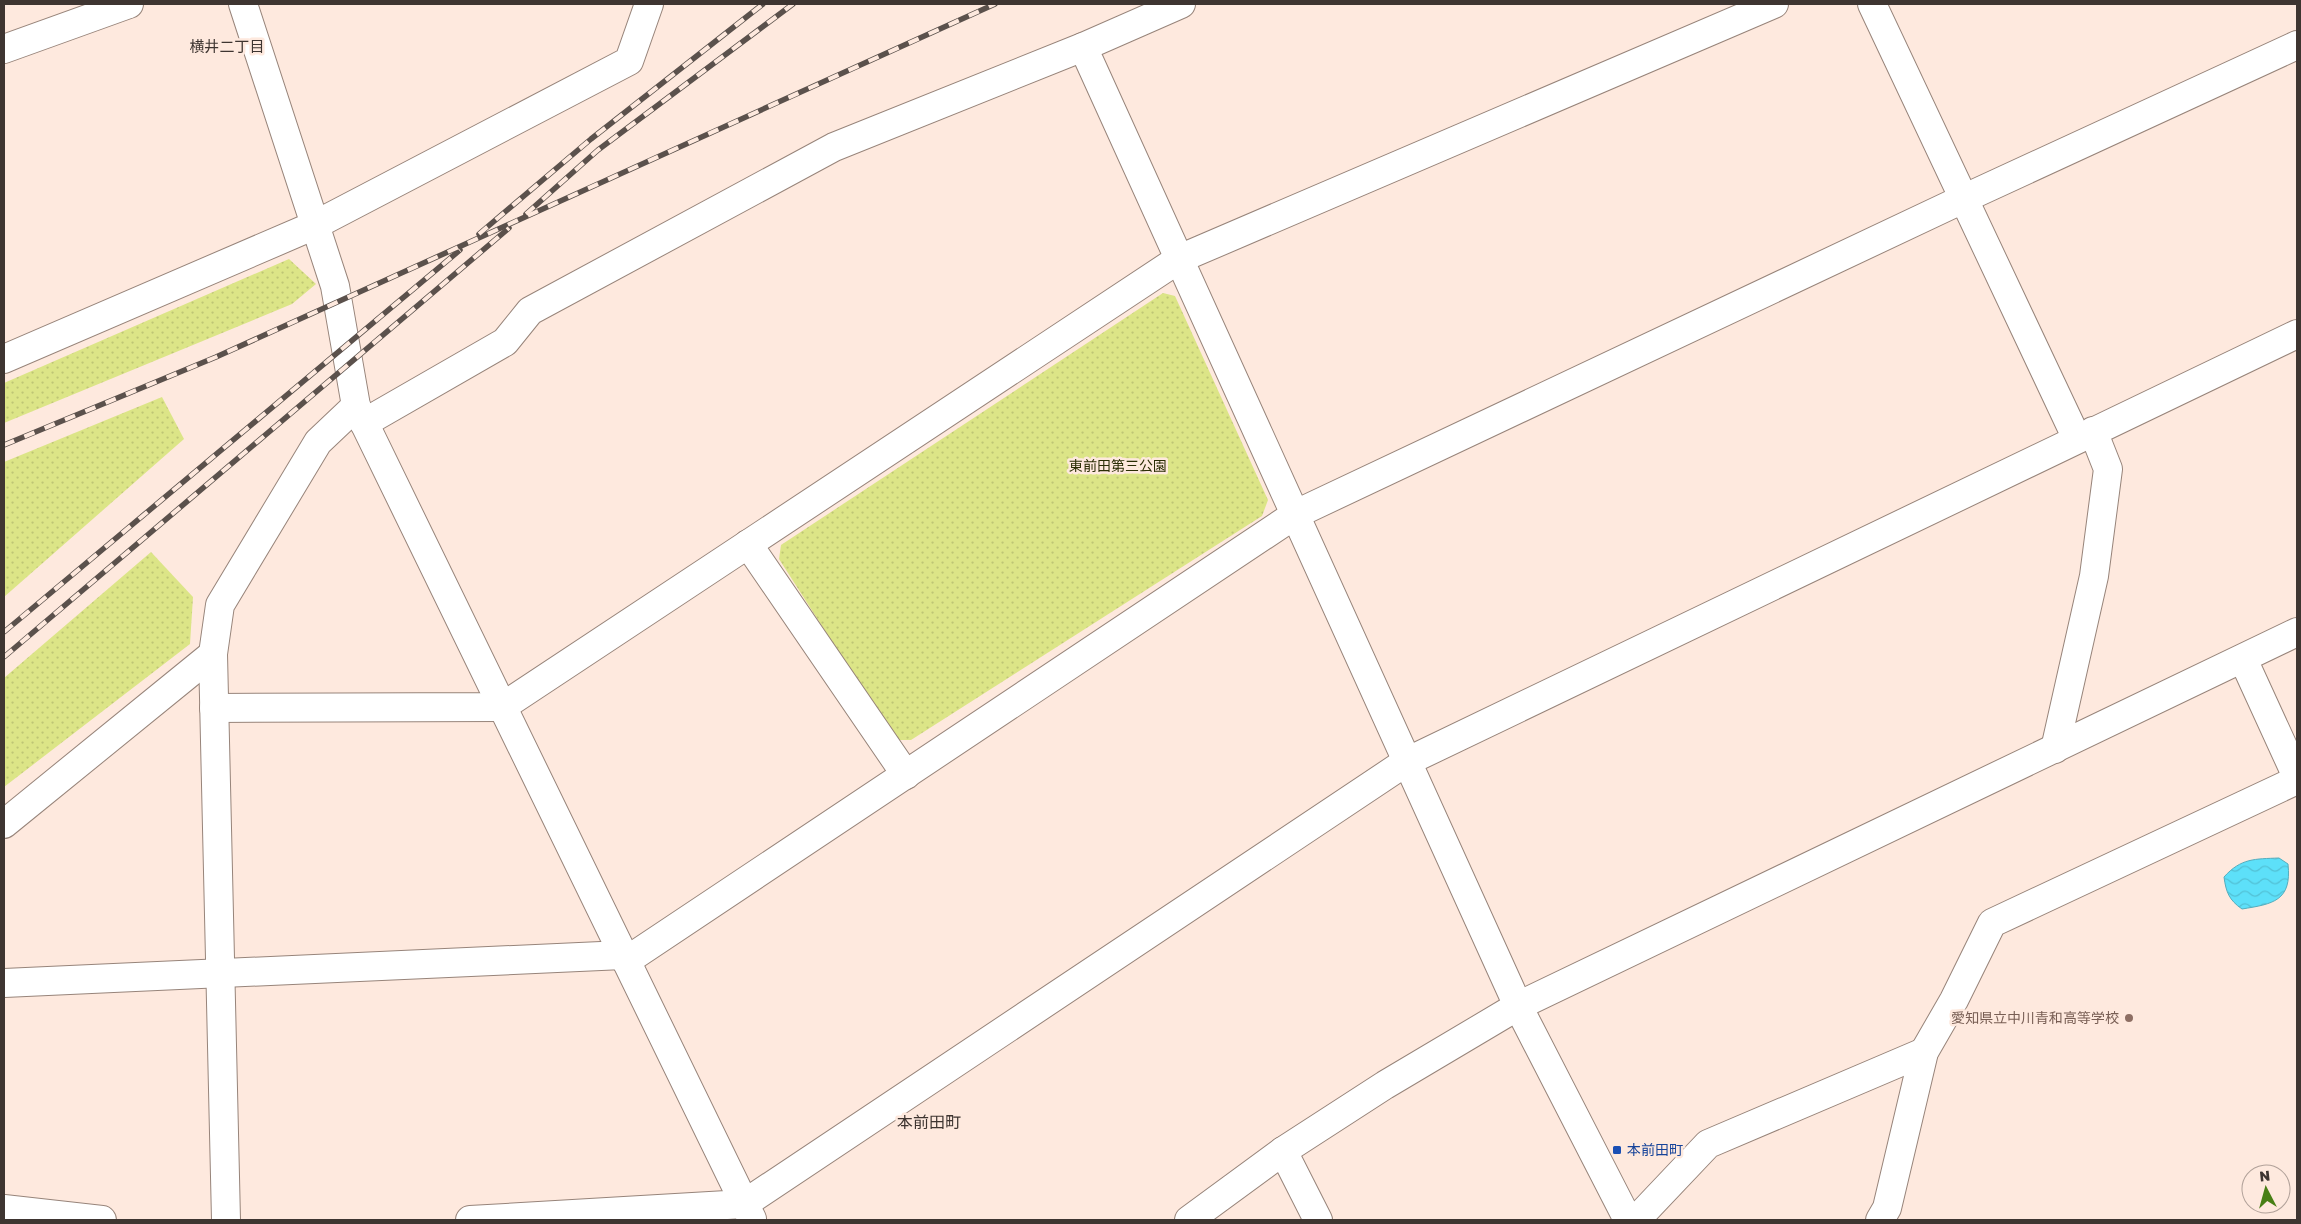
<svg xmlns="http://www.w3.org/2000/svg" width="2301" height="1224" viewBox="0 0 2301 1224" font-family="'Golos Text','Noto Sans JP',sans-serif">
  <defs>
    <pattern id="grass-dots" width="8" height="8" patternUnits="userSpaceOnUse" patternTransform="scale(1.25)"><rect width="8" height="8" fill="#dce587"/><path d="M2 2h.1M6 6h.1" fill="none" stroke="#bec575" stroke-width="1.8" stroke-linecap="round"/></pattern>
    <pattern id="water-waves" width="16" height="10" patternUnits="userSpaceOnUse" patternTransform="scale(1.25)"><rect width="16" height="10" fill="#5de0f9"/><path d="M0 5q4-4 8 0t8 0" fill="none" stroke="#52c1d6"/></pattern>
  </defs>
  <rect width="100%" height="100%" fill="#fee9de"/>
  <g fill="url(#grass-dots)">
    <polygon points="289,259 316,284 292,304 4,423 4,383"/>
    <polygon points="1163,293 1175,296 1268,500 1262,516 911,740 895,740 779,559 781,545"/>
    <polygon points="162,397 184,439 4,597 4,462"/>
    <polygon points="151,552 193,597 190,644 4,787 4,678"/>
  </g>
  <path fill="url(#water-waves)" stroke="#54adbd" d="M2279 858 2288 864C2292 901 2273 904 2242 909 2229 900 2226 892 2224 877 2241 858 2255 859 2279 858Z"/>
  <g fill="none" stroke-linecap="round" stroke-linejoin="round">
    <g stroke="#97847a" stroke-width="30">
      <g id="minor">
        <polyline points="243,4 335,286 356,406 752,1219"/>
        <polyline points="1181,4 1083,47 1518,1006 1628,1220"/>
        <polyline points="1872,4 2077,439"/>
        <polyline points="4,49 129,4"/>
        <polyline points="4,359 315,225 629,61 649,4"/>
        <polyline points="364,423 505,342 530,311 834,147 1083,47"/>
        <polyline points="748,544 906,775"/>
        <polyline points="2243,659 2297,777"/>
        <polyline points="214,708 502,707 1179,259 1774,4"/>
        <polyline points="2055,749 2094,576 2108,469 2093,431"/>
        <polyline points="4,824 213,654"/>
        <polyline points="626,961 1296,514 1963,199 2297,45"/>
        <polyline points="4,983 623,955"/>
        <polyline points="1283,1151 1318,1220"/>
        <polyline points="4,1209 102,1220"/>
        <polyline points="226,1220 213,654 220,605 318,442 356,406"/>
        <polyline points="470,1220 744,1204 1406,762 2297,334"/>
        <polyline points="1189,1220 1283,1151 1385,1085 1518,1006 2297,632"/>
        <polyline points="1636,1220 1708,1144 1924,1052"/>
        <polyline points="1880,1220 1887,1208 1924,1052 1954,1000 1992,923 2297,780"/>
      </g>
    </g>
    <use href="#minor" stroke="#fff" stroke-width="28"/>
    <g stroke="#5b514c" stroke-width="5.5">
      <g id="rail">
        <polyline points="526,214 598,150 793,4"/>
        <polyline points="479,234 591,139 763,4"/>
        <polyline points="4,445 216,357 995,4"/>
        <polyline points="4,632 460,250"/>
        <polyline points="4,657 509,228"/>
      </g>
    </g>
    <use href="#rail" stroke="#fee9de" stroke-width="4" stroke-dasharray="11" stroke-linecap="butt"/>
  </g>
  <circle fill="#8d6e63" stroke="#fee9de" stroke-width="2" cx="2129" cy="1018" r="5"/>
  <rect fill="#1a4fb4" stroke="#fee9de" stroke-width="2" x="1612" y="1145" width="10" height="10" rx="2.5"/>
  <g text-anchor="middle" stroke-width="5" stroke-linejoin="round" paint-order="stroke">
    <g font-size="14" fill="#2a2d04" stroke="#fee9de">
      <text x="1118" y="471">東前田第三公園</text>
    </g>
    <g font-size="14" fill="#785e54" stroke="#fee9de" text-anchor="end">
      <text x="2119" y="1023">愛知県立中川青和高等学校</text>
    </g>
    <g font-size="14" fill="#164399" stroke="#fee9de" text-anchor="start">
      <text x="1627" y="1155">本前田町</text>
    </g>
    <g font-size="15" fill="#3e3531" stroke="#fee9de">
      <text x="227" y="52">横井二丁目</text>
    </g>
    <g font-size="16" fill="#3e3531" stroke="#fee9de">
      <text x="929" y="1128">本前田町</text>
    </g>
  </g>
  <rect width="2301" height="1224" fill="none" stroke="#3e3531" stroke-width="10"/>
  <g transform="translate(2266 1189) rotate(354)"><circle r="24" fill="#fee9de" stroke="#b1a199"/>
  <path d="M0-4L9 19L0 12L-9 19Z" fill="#487f15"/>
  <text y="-8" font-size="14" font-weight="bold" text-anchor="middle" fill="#3e3531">N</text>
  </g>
</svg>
